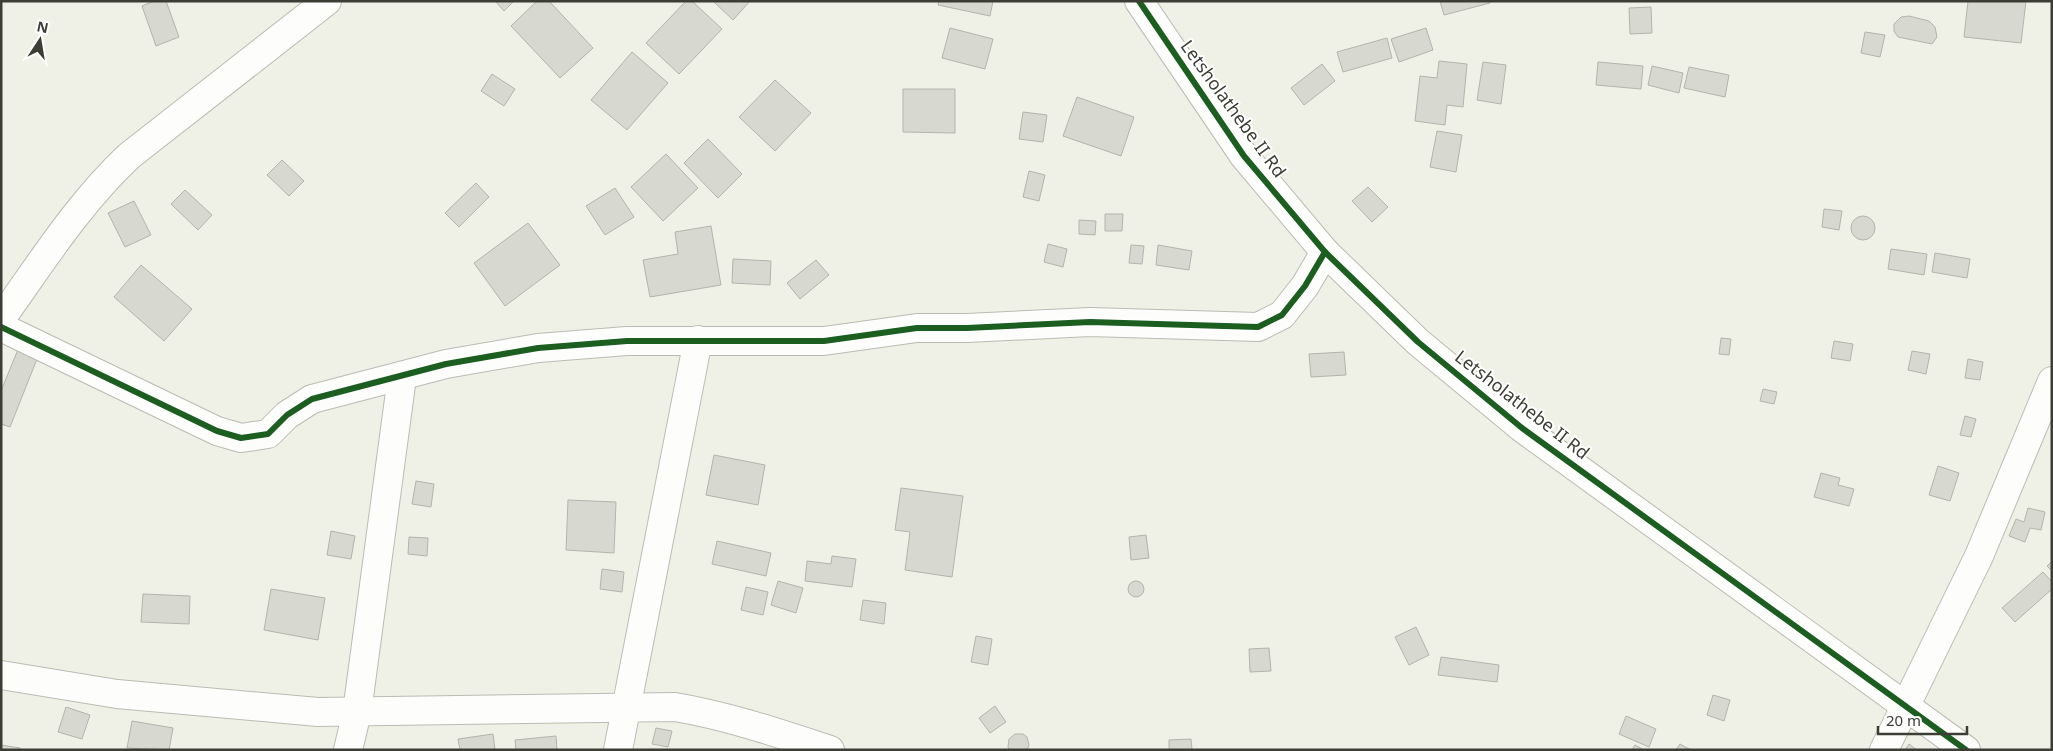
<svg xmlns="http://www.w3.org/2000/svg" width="2053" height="751" viewBox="0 0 2053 751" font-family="'Noto Sans',sans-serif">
  <rect width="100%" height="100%" fill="#eff1e6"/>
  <g fill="#d7d9d0" stroke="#b3b4ac">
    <polygon points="154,1 166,1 179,37 156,46 142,6"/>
    <polygon points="495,1 514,1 504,11"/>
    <polygon points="537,1 549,1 593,48 560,78 511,26"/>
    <polygon points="686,1 692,1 722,29 679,74 646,43"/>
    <polygon points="713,1 750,1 733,20"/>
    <polygon points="939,1 993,1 990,16 938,5"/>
    <polygon points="1440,1 1490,1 1490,3 1444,15"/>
    <polygon points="1968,1 2026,1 2021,43 1964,37"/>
    <polygon points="1651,7 1652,33 1630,34 1629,8"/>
    <polygon points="1909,16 1929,21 1935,27 1937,37 1932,44 1898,37 1894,31 1894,24 1901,17"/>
    <polygon points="950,28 993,39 985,69 942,58"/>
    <polygon points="1426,28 1433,50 1399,62 1391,39"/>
    <polygon points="1865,32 1885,35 1880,57 1861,53"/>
    <polygon points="1387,38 1392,58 1343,72 1337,52"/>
    <polygon points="632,52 668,83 627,130 591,100"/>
    <polygon points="1439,61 1467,64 1463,107 1447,105 1445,125 1415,121 1420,76 1437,78"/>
    <polygon points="1483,62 1506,65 1501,104 1477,100"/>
    <polygon points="1598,62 1643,66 1641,89 1596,85"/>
    <polygon points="1322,64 1335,81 1304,105 1291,88"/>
    <polygon points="1652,66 1683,73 1679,93 1648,85"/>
    <polygon points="1689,67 1729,75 1725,97 1684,88"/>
    <polygon points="492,74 515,89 504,106 481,91"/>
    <polygon points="775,80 811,113 775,151 739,117"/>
    <polygon points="903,89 955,89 955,133 903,132"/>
    <polygon points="1077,97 1134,117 1121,156 1063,136"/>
    <polygon points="1023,112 1047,115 1043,142 1019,139"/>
    <polygon points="1437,131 1462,135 1456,172 1430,167"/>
    <polygon points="708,139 742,174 718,198 684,163"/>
    <polygon points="666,154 698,188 663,221 631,187"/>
    <polygon points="282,160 304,181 289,196 267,175"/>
    <polygon points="1029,171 1045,175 1039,201 1023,197"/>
    <polygon points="476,183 489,197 459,227 445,213"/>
    <polygon points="1368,187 1388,207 1372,222 1352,201"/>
    <polygon points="615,188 634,217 605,235 586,206"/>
    <polygon points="185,190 212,215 198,230 171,204"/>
    <polygon points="134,201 151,235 125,247 108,213"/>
    <polygon points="1824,209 1842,211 1839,230 1822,227"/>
    <polygon points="1105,214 1123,214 1122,231 1105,231"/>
    <circle cx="1863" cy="228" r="12"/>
    <polygon points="1079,220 1096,221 1095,235 1079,234"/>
    <polygon points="528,223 560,265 505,306 474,263"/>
    <polygon points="711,226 721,285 650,297 643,260 678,254 675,232"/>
    <polygon points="1048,244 1067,249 1063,267 1044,262"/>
    <polygon points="1131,245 1144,246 1142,264 1129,263"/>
    <polygon points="1158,245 1192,251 1189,270 1156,265"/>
    <polygon points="1891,249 1927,254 1924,275 1888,269"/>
    <polygon points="1935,253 1970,259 1967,278 1932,272"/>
    <polygon points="733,259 771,261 770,285 732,283"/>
    <polygon points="816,260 829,275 800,299 787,283"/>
    <polygon points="141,265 192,309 164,341 114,297"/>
    <polygon points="1721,338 1731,339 1729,355 1719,354"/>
    <polygon points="1834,341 1853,344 1850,361 1831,358"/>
    <polygon points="19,347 39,354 10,427 1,424 1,391"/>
    <polygon points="1912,351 1930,354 1926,374 1908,370"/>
    <polygon points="1344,352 1346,375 1311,377 1309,354"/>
    <polygon points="1968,359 1983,362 1980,380 1965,378"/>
    <polygon points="1763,389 1777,392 1774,404 1760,401"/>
    <polygon points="1965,416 1976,419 1971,437 1960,435"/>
    <polygon points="714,455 765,465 758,505 706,495"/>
    <polygon points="1938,466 1959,473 1950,501 1929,495"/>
    <polygon points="1821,473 1840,478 1838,485 1854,489 1849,506 1814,497"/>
    <polygon points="416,481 434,484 431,507 412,504"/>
    <polygon points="901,488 963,496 952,577 905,570 910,532 895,530"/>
    <polygon points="568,500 616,502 614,553 566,550"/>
    <polygon points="2028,508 2045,512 2041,530 2030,528 2025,542 2009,536 2016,519 2024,522"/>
    <polygon points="331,531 355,536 351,559 327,555"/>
    <polygon points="1146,535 1149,558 1131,560 1129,537"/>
    <polygon points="409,537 428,538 427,556 408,554"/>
    <polygon points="717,541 771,553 766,576 712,564"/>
    <polygon points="832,556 856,559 852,587 805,581 807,561 831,564"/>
    <polygon points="2052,561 2052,571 2047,566"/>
    <polygon points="602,569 624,572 622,592 600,589"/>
    <polygon points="2043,572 2052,582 2052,589 2015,622 2002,608"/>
    <circle cx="1136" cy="589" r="8"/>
    <polygon points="778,581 803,588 796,613 771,605"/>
    <polygon points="746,587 768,592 763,615 741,610"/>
    <polygon points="271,589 325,598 318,640 264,630"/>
    <polygon points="143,594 190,596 189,624 141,622"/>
    <polygon points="863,600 886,603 884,624 860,620"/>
    <polygon points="1416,627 1429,655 1409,665 1395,637"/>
    <polygon points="976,636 992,639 988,665 971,662"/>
    <polygon points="1269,648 1271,671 1250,672 1249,649"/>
    <polygon points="1441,657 1499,665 1497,682 1438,675"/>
    <polygon points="1713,695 1730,700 1724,721 1707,715"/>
    <polygon points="995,706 1006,722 990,733 979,718"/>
    <polygon points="66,707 90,715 82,739 58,732"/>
    <polygon points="1626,716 1656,729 1649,747 1619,734"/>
    <polygon points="132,721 173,728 169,750 127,748"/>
    <polygon points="656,728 672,731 668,747 652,744"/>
    <polygon points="493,734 495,750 460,750 458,739"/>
    <polygon points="1015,734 1023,734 1027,737 1029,745 1027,750 1009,750 1008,747 1009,739"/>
    <polygon points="556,736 557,750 516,750 515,740"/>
    <polygon points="1191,739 1192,750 1169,750 1169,740"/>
    <polygon points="1680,744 1691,750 1676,750"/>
    <polygon points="1909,744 1917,750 1905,750"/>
    <polygon points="1,745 20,748 20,750 1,750"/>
    <polygon points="1635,745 1644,750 1632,750"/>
  </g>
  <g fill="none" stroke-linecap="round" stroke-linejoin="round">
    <g stroke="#babcb3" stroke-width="30">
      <g id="minor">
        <polyline points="1139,1 1244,156 1325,252 1418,342 1522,428 1966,750"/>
        <path d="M1 319C41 263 78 204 129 156L327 1"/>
        <polyline points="1,327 217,431 241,438 268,434 287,415 312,399 446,364 538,348 627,341 824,341 917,328 967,328 1090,322 1258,327 1282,315 1305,286 1325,252"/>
        <path d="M1 675 117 694 318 712 675 707C728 716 778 733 830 750"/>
        <polyline points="348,750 357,712 402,377"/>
        <polyline points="618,750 698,340"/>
        <polyline points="1884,750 1979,556 2052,381"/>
      </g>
    </g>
    <use href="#minor" stroke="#fdfdfb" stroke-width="28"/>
    <g stroke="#fff" stroke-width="9">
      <g id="cycleway">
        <polyline points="1139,1 1244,156 1325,252 1418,342 1522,428 1966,750"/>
        <polyline points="1,327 217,431 241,438 268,434 287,415 312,399 446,364 538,348 627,341 824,341 917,328 967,328 1090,322 1258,327 1282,315 1305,286 1325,252"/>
      </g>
    </g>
    <use href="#cycleway" stroke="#1b5e20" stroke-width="6"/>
  </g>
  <g text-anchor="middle" stroke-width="4" stroke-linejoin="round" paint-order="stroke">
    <g font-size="18" fill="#3c3e36" stroke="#fff">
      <text transform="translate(1233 109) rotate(54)" y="6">Letsholathebe II Rd</text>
      <text transform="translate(1522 405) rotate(38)" y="6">Letsholathebe II Rd</text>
    </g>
  </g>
  <rect width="2053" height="751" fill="none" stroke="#3c3e36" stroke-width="5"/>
  <g transform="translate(40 40) rotate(12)" stroke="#ffffff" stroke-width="4" paint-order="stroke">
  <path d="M0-4L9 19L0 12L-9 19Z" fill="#3c3e36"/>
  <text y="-8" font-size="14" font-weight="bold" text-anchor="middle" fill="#3c3e36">N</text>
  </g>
  <path d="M1878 726v8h89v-8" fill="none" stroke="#3c3e36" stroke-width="2.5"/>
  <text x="1886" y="726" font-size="15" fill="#3c3e36" stroke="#ffffff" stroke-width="4" paint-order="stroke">20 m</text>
</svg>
